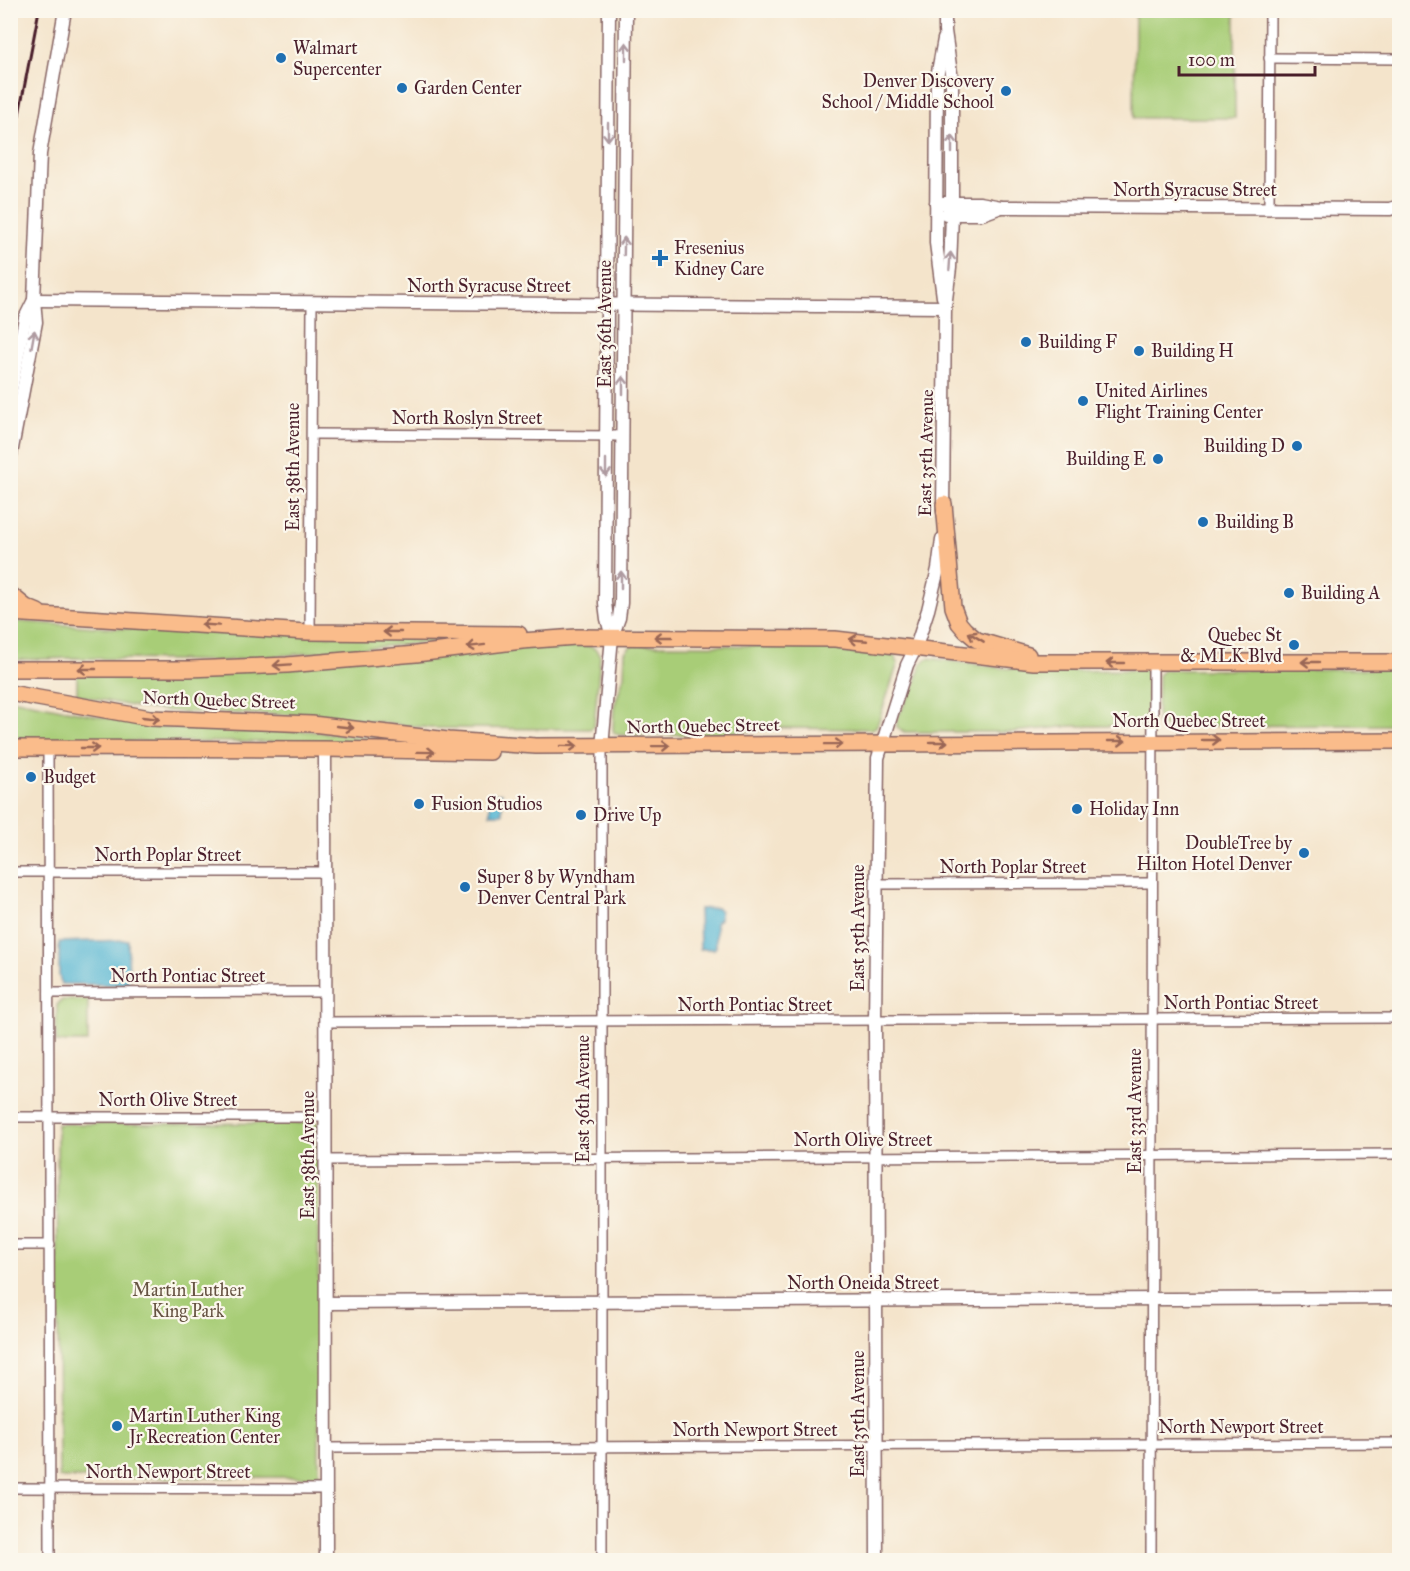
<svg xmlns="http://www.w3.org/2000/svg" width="1410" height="1571" viewBox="0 0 1410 1571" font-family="'IM FELL Great Primer',serif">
  <rect width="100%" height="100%" fill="#fbf7ec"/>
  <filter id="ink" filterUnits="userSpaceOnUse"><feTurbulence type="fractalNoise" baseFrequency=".0167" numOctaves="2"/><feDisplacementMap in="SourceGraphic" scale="12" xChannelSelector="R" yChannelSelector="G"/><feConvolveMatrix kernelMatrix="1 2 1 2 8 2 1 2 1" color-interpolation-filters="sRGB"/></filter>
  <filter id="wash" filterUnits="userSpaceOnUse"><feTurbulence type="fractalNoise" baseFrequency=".008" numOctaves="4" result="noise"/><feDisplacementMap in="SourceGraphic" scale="24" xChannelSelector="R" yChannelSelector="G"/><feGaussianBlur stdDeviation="1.35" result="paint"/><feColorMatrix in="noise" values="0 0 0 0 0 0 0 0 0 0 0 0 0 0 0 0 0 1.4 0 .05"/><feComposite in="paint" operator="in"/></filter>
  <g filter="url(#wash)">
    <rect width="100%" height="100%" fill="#f4e4cb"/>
    <g fill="#a8cd77" stroke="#797651" stroke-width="1.5">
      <polygon points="1135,11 1235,11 1235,118 1134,118"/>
      <polygon points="10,621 110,628 465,639 221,661 74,658 11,660"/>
      <path d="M562 645C576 645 594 641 600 656L594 726 590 729 430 728 327 716 180 712 136 707 77 695V675Z"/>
      <polygon points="632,645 832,646 892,652 898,663 878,723 876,727 871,729 779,728 723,734 619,735 614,733 613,729 614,707 624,676 625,652"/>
      <polygon points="928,658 1001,668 1054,671 1144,670 1149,675 1148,722 1143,726 1072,726 1012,732 904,732 897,727 897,719 915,685 921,665"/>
      <polygon points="1399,669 1399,725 1162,726 1157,724 1158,675 1164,670"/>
      <polygon points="11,699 148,726 191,729 308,731 417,743 53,741 11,737"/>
      <polygon points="62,1000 88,1000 88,1042 56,1042 57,1005"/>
      <polygon points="318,1123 319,1477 59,1478 57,1124"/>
    </g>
    <g fill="#54b6d3" stroke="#4f6a7f" stroke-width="1.5">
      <rect x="490" y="793" width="12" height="21"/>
      <polygon points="717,908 720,911 720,919 716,922 716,947 714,949 700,949 699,909"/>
      <polygon points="128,940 129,985 61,984 59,975 59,942"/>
    </g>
  </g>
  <g filter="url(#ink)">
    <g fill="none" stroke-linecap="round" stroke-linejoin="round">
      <g stroke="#866463" stroke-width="12">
        <g id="minor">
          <polyline points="1269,58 1400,59"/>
          <polyline points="1269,208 1270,10"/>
          <polyline points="312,434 623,436"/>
          <polyline points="310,632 312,302"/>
          <polyline points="48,748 50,1560"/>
          <polyline points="10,872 326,872"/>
          <polyline points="876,884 1151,883"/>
          <polyline points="49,993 326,992"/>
          <polyline points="326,1022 1400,1018"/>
          <polyline points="10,1117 326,1117"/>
          <polyline points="326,1160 1400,1154"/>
          <polyline points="10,1245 50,1245"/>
          <polyline points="326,1448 1400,1443"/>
          <polyline points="10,1488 326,1489"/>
          <polyline points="602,1560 602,747"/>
          <polyline points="1151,1560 1153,662"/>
        </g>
      </g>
      <g stroke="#866463" stroke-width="15">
        <g id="tertiary">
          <polyline points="609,10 605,603 607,619 612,637"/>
          <polyline points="936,203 980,203 1001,207 1390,209 1400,206"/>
          <polyline points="946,214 982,214 1001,207"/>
          <polyline points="943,297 936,243 937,77 944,39"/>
          <polyline points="34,300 945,307"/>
          <polyline points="10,395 25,318 34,300"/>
          <polyline points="10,459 36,322 34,300 40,154 65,10"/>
          <polyline points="943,512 945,307 950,268 952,215 952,80 945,31 945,10"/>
          <polyline points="602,747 612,637 619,618 621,603 626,10"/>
          <polyline points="325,749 326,1560"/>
          <polyline points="327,1303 1400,1298"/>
          <polyline points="877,1560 875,1021 878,758 907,665 916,647 928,610 938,569 942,539"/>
        </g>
      </g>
      <g stroke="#866463" stroke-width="18">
        <g id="primary">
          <polyline points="944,504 953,607 959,623 965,630 977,640 1028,655"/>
          <polyline points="10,594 26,607 38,612"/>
          <polyline points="10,613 307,632 519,634"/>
          <polyline points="10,669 189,669 287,665 416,654 522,641 576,637 835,639 1034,662 1400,662"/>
          <polyline points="10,693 150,718 312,724 448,740 536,746 1400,741"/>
          <polyline points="10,748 325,749 490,752"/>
        </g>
      </g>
      <use href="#minor" stroke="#fff" stroke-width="9"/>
      <use href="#tertiary" stroke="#fff" stroke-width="12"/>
      <use href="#primary" stroke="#fabc8b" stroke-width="15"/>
      <polyline stroke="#4a1f2b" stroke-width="3" points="10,162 39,10"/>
    </g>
    <defs><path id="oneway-shaft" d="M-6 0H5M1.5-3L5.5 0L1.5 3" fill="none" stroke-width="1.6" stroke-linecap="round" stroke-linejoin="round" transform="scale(1.5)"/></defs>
    <g stroke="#ae9aa0">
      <use href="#oneway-shaft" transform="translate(626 51) rotate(-90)"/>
      <use href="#oneway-shaft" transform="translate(608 132) rotate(90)"/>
      <use href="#oneway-shaft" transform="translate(952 144) rotate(-90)"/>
      <use href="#oneway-shaft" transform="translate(624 246) rotate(-89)"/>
      <use href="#oneway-shaft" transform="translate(950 261) rotate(-86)"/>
      <use href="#oneway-shaft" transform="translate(33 339) rotate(-80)"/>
      <use href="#oneway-shaft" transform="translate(623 385) rotate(-90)"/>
      <use href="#oneway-shaft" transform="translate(606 468) rotate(90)"/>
      <use href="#oneway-shaft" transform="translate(621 580) rotate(-90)"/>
    </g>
    <g stroke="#996656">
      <use href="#oneway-shaft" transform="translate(210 625) rotate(-176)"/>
      <use href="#oneway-shaft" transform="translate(392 632) rotate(180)"/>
      <use href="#oneway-shaft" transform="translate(663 637) rotate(-180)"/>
      <use href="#oneway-shaft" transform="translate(976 637) rotate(-149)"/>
      <use href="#oneway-shaft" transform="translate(858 640) rotate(-175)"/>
      <use href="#oneway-shaft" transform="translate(476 646) rotate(173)"/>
      <use href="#oneway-shaft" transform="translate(1310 662) rotate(180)"/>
      <use href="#oneway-shaft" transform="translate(1115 663) rotate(180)"/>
      <use href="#oneway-shaft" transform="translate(282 665) rotate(176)"/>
      <use href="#oneway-shaft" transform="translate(87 669) rotate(-180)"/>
      <use href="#oneway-shaft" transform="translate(151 718) rotate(6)"/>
      <use href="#oneway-shaft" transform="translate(345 727) rotate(6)"/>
      <use href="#oneway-shaft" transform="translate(1211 740)"/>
      <use href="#oneway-shaft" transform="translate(1117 741)"/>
      <use href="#oneway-shaft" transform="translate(939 742)"/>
      <use href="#oneway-shaft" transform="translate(834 744) rotate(-1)"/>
      <use href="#oneway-shaft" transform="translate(569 746) rotate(1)"/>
      <use href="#oneway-shaft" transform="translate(661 746) rotate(-1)"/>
      <use href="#oneway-shaft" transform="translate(90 748)"/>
      <use href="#oneway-shaft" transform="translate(426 752) rotate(1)"/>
    </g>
  </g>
  <g fill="#1f6fb2" stroke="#fbf7ec" stroke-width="2">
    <circle cx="281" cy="58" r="6"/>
    <circle cx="402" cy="88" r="6"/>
    <circle cx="1006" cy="91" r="6"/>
    <path d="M657 249h6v6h6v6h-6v6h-6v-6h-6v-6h6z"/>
    <circle cx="1026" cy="342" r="6"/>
    <circle cx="1139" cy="351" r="6"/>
    <circle cx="1083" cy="401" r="6"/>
    <circle cx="1297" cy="446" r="6"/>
    <circle cx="1158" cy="459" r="6"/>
    <circle cx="1203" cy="522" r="6"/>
    <circle cx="1289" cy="593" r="6"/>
    <circle cx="1294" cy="645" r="6"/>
    <circle cx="31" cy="777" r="6"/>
    <circle cx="419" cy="804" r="6"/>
    <circle cx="1077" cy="809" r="6"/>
    <circle cx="581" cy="815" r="6"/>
    <circle cx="1304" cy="853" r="6"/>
    <circle cx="465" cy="887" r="6"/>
    <circle cx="117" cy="1426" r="6"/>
  </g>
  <g text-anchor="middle" stroke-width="4.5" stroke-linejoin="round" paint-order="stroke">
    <g font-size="18" fill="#4a1f2b" stroke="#fbf7ec" text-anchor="start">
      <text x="293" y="54">Walmart<tspan x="293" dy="21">Supercenter</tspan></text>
      <text x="994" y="87" text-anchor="end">Denver Discovery<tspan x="994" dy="21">School / Middle School</tspan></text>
      <text x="414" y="94">Garden Center</text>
      <text x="674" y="254">Fresenius<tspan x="674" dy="21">Kidney Care</tspan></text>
      <text x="1038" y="348">Building F</text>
      <text x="1151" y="357">Building H</text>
      <text x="1095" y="397">United Airlines<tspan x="1095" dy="21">Flight Training Center</tspan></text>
      <text x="1285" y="452" text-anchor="end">Building D</text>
      <text x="1146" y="465" text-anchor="end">Building E</text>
      <text x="1215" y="528">Building B</text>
      <text x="1301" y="599">Building A</text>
      <text x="1282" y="641" text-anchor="end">Quebec St<tspan x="1282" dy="21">&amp; MLK Blvd</tspan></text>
      <text x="43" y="783">Budget</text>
      <text x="431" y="810">Fusion Studios</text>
      <text x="1089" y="815">Holiday Inn</text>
      <text x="593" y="821">Drive Up</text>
      <text x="1292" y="849" text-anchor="end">DoubleTree by<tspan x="1292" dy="21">Hilton Hotel Denver</tspan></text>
      <text x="477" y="883">Super 8 by Wyndham<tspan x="477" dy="21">Denver Central Park</tspan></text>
      <text x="129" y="1422">Martin Luther King<tspan x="129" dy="21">Jr Recreation Center</tspan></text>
    </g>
    <g font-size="18" fill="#4a1f2b" stroke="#fbf7ec">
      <text x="1195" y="196">North Syracuse Street</text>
      <text x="489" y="292">North Syracuse Street</text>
      <text transform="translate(605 324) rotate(-90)" y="6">East 36th Avenue</text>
      <text x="467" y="424">North Roslyn Street</text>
      <text transform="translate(926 453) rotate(-89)" y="6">East 35th Avenue</text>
      <text transform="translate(293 467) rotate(-90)" y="6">East 38th Avenue</text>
      <text transform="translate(219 700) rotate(2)" y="6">North Quebec Street</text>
      <text x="1189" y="727">North Quebec Street</text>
      <text transform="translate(703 726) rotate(-1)" y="6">North Quebec Street</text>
      <text x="168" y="861">North Poplar Street</text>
      <text x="1013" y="873">North Poplar Street</text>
      <text transform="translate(858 928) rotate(-90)" y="6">East 35th Avenue</text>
      <text x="188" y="982">North Pontiac Street</text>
      <text x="1241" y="1009">North Pontiac Street</text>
      <text x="755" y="1011">North Pontiac Street</text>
      <text transform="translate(583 1099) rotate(-90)" y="6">East 36th Avenue</text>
      <text x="168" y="1106">North Olive Street</text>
      <text transform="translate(1135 1111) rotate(-90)" y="6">East 33rd Avenue</text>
      <text x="863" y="1146">North Olive Street</text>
      <text transform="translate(308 1155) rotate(-90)" y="6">East 38th Avenue</text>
      <text x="863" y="1289">North Oneida Street</text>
      <text transform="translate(858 1414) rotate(-90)" y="6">East 35th Avenue</text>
      <text x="1241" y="1433">North Newport Street</text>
      <text x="755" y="1436">North Newport Street</text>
      <text x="168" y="1478">North Newport Street</text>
    </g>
    <g font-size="18" fill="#665342" stroke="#fbf7ec">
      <text x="188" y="1296">Martin Luther<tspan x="188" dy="21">King Park</tspan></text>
    </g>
  </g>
  <rect width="1410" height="1571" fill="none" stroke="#fbf7ec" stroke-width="36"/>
  <path d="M1179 66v9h136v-9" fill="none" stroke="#4a1f2b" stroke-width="3"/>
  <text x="1188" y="66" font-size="18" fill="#4a1f2b" stroke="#fbf7ec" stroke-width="4.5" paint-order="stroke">100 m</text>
</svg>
